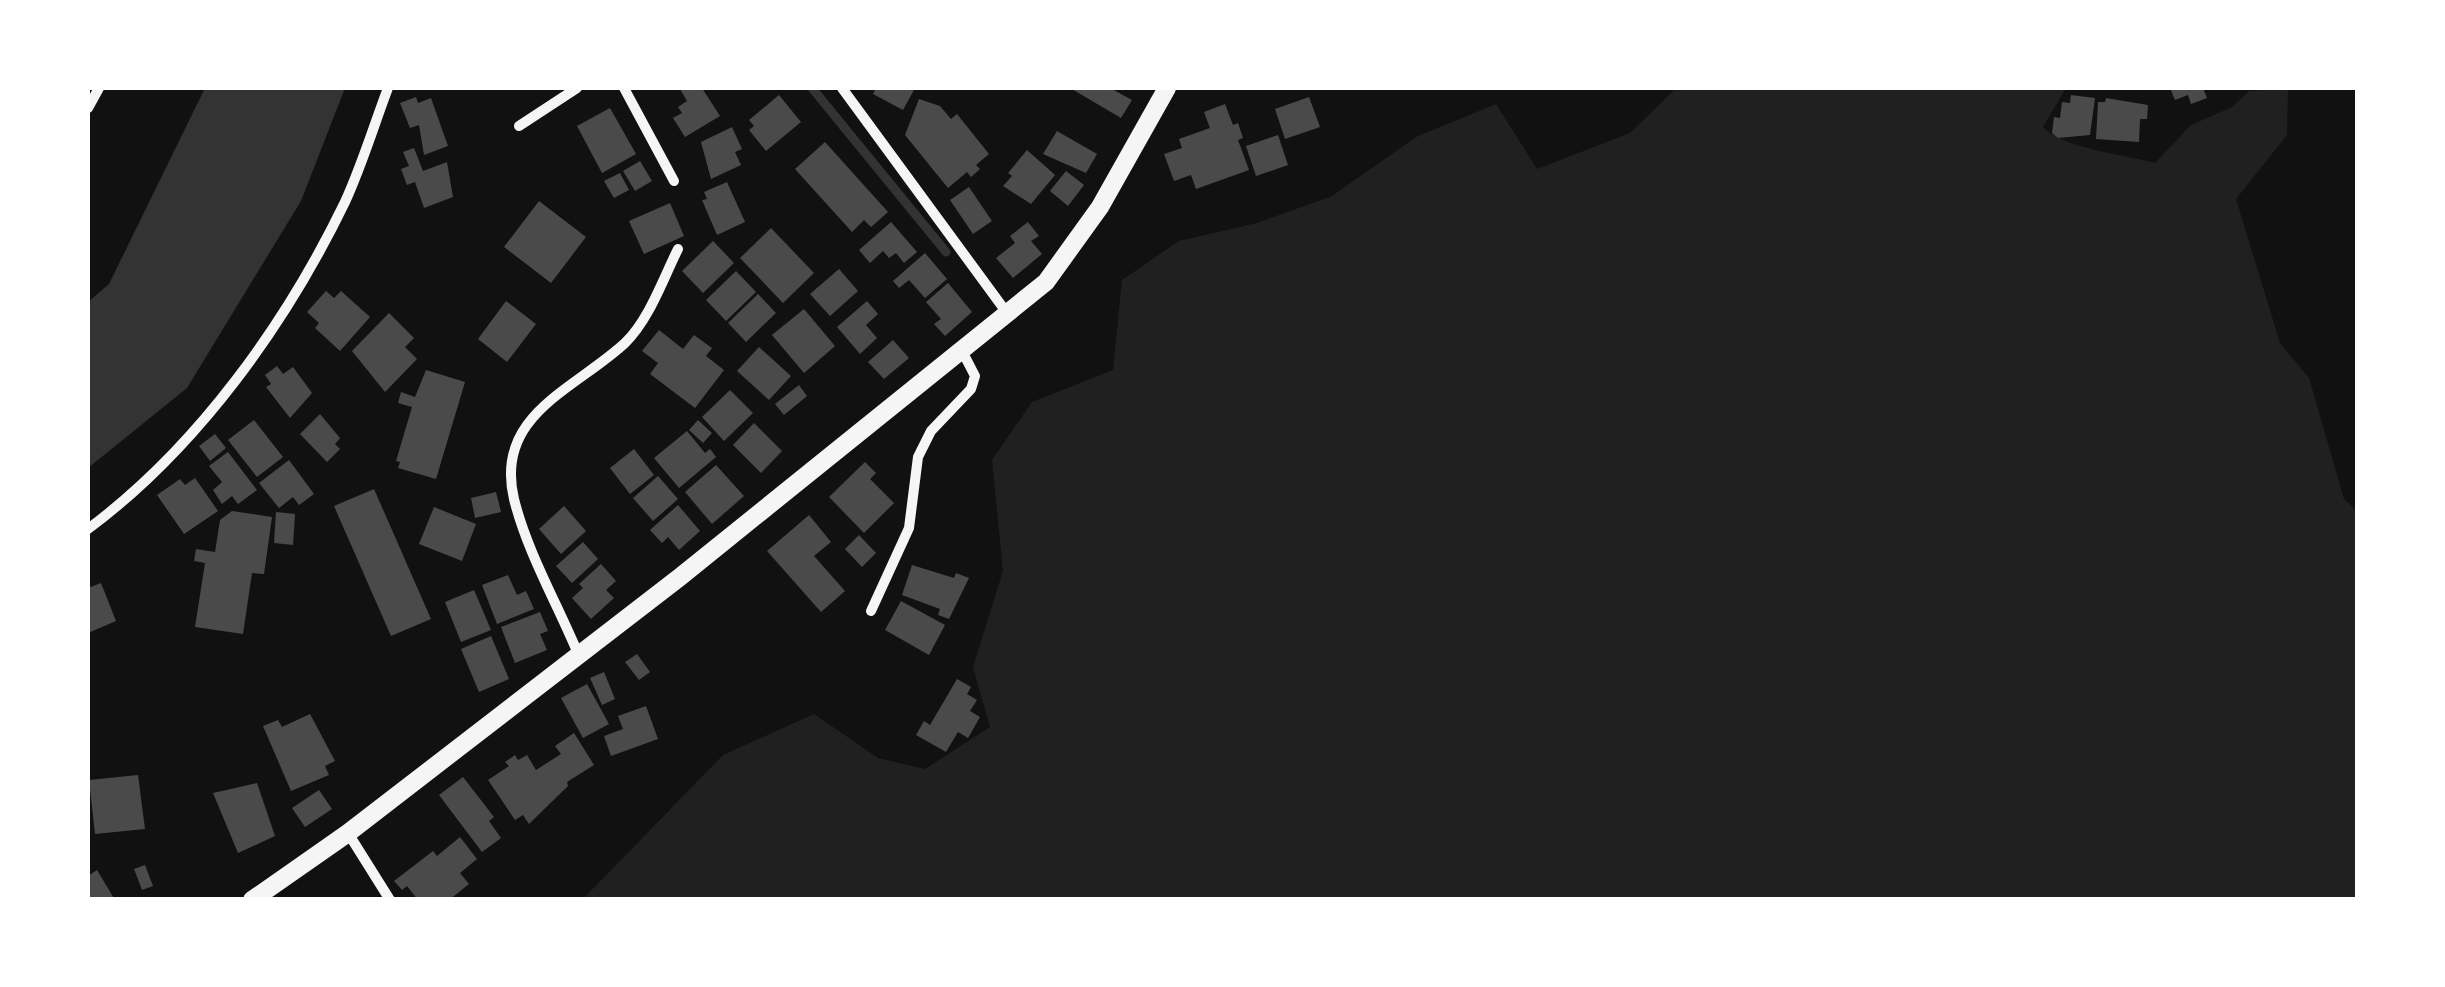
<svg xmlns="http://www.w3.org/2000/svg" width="2445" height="987" viewBox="0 0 2445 987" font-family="'PT Sans',sans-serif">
  <rect width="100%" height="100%" fill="#111"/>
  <path fill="#202020" d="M1676 88H2066L2043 127C2065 149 2122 154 2155 163L2191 125 2232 107 2249 91 2288 88 2287 135 2236 199 2280 343 2309 378 2344 499 2357 511V899H583L723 755 814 714 878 758 925 769 990 727 973 667 1003 571 992 460 1032 402 1113 370 1122 280 1179 241 1257 223 1332 196 1416 137 1496 104 1537 169 1630 133Z"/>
  <polygon fill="#333" points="205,88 345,88 301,201 187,388 88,468 88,302 109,284"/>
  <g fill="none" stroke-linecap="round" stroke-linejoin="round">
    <polyline stroke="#333" stroke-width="9" points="812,88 946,252"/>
  </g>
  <g fill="#4a4a4a">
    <polygon points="702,88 720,116 685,137 673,118 682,113 678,107 687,101 680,89"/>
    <polygon points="876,88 915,88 903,110 873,94"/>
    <polygon points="1070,88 1110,88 1132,100 1121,118"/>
    <polygon points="2170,88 2203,88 2207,98 2191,104 2188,95 2175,100"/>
    <polygon points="779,95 801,122 766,151 749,130 754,126 749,120"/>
    <polygon points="2071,95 2095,98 2090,135 2058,138 2052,133 2054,117 2060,118 2062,102 2070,103"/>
    <polygon points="416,97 418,103 431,98 448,146 424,155 419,125 410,128 400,103"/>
    <polygon points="1309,97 1320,127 1285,139 1275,109"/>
    <polygon points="2106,98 2148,105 2147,119 2140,119 2139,142 2096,139 2098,102 2105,102"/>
    <polygon points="919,99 940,106 951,119 957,114 989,154 976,165 980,169 971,177 967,172 948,188 905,135"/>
    <polygon points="1225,104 1233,125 1238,123 1243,138 1238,140 1249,170 1196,189 1191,175 1174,181 1164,154 1182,148 1179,139 1210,128 1204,112"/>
    <polygon points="610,108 636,154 602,173 577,126"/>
    <polygon points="732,127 742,149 735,152 741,165 711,179 701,142"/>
    <polygon points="1057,131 1097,154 1086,173 1043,154"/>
    <polygon points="1278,135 1288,165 1256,176 1246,146"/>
    <polygon points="825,142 888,212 871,227 864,220 852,232 795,169"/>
    <polygon points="414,148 423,171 447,162 453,197 424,208 415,182 407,185 401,169 409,166 403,152"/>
    <polygon points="1027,150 1055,175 1031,204 1003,186 1012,176 1008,173"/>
    <polygon points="640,161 652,181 635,191 623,171"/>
    <polygon points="1066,171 1084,185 1068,206 1050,191"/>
    <polygon points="620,173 629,190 614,198 604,181"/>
    <polygon points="727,182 745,222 717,235 702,200 707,199 704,192"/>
    <polygon points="969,187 992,221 973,234 950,200"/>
    <polygon points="539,201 586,237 551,283 504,247"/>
    <polygon points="670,203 684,236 644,254 629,221"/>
    <polygon points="891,222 917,252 904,263 896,253 889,258 883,251 870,263 859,250"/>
    <polygon points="1028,222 1039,236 1031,241 1042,254 1013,278 996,258 1015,243 1010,236"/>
    <polygon points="771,228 814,273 783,303 740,258"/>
    <polygon points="713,241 734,263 703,293 682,271"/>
    <polygon points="925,253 947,279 925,298 909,280 899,288 893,281"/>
    <polygon points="839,269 858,291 830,316 810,294"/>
    <polygon points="736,271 756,292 726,321 706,300"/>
    <polygon points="948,283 972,312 945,336 934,324 941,319 926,302"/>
    <polygon points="326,291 334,298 341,291 370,317 340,351 315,328 319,323 307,312"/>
    <polygon points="758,294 776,313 746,342 728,323"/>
    <polygon points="506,301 536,324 507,362 478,339"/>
    <polygon points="867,301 878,314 866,325 877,338 860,354 837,327"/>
    <polygon points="804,309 835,346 804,373 772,335"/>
    <polygon points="389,313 414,338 405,347 417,359 385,392 352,351"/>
    <polygon points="659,330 683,349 694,335 712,348 706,356 724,370 695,408 650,374 658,363 642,351"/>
    <polygon points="893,340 909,358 884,379 868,362"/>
    <polygon points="759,347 791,376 769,400 737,371"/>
    <polygon points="277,366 283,374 293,367 312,393 290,418 266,387 271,384 265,375"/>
    <polygon points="426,370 465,382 436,479 398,468 400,462 396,461 412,407 398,403 401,392 415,397"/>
    <polygon points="799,385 807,396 784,415 775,404"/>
    <polygon points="730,390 753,413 724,441 702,417"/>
    <polygon points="320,414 340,438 335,444 340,449 327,462 300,434"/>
    <polygon points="254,420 283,457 257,477 228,440"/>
    <polygon points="698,420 712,433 703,443 689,430"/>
    <polygon points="754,423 782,451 761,473 733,445"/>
    <polygon points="687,431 705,453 710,449 716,457 679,488 654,458"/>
    <polygon points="215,434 226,448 210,461 199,446"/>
    <polygon points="634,449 654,475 630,494 610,468"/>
    <polygon points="228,452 257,490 238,504 232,496 222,504 213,490 222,482 209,466"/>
    <polygon points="289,460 314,494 299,505 293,497 279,508 259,483"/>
    <polygon points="865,462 876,473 870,479 894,503 864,533 829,497"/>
    <polygon points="716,465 744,496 712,524 685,492"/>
    <polygon points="658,476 678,499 653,521 633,498"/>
    <polygon points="195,478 218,511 184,534 157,495 180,479 185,485"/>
    <polygon points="374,489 431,619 391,636 334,506"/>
    <polygon points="496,492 501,512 475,518 471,498"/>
    <polygon points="678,505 700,531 679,550 668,537 662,543 650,530"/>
    <polygon points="564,506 586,531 561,554 539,529"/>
    <polygon points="434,507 476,524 462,561 419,544"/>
    <polygon points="232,511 272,517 264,574 252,573 243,634 195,627 205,563 194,561 196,549 215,552 220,520"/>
    <polygon points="276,512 295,514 293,545 274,543"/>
    <polygon points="809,515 831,542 814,556 845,591 821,612 767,551"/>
    <polygon points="859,535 876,553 862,567 845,549"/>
    <polygon points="583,542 598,559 572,583 556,566"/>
    <polygon points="601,564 616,581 606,590 614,598 591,619 572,598 583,588 579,584"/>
    <polygon points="912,565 954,578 956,573 969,578 949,619 938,615 940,609 902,595"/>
    <polygon points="508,575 517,595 526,591 534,609 497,624 482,585"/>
    <polygon points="101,583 116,621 88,633 88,588"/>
    <polygon points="474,590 491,630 461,642 445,602"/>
    <polygon points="901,601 945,625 929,655 885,630"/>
    <polygon points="540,612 548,631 540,634 547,650 515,663 501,627"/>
    <polygon points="491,636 509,679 479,692 461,649"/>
    <polygon points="637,654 650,672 639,680 625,662"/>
    <polygon points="604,672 615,699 602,705 590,678"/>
    <polygon points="957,679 971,687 967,694 977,700 970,711 980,717 968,738 958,732 946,752 916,735 924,721 930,725"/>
    <polygon points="587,684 609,724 583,738 561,698"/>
    <polygon points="646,706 658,739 611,756 604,736 623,729 618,716"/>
    <polygon points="310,714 335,761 325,766 329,775 291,791 263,726 278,720 282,727"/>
    <polygon points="574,733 594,765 567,782 568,786 529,824 523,815 515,820 488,780 509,766 505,762 515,755 518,760 527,755 536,770 561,754 555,746"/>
    <polygon points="138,775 145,829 95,834 89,780"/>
    <polygon points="463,777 494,817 489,821 501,838 482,852 439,795"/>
    <polygon points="257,783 275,836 238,853 213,793"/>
    <polygon points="319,790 332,809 305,827 292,808"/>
    <polygon points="460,837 477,859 460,873 469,884 449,900 418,900 407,886 402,890 394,881 433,851 437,856"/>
    <polygon points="145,865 153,886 142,890 134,869"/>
    <polygon points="97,870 115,900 88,900 88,876"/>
  </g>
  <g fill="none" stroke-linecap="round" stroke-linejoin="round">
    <g stroke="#f5f5f5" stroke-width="10">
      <polyline points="624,88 674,181"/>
      <polyline points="842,88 1007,313"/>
      <polyline points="88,108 99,88"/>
      <polyline points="519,126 577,88"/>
      <path d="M88 529C197 448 286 324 345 202 362 165 374 125 388 88"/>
      <polyline points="871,611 909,528 918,457 931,431 971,389 975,376 961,349"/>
      <path d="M579 656C558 605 527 552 514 499 494 415 574 390 625 343 649 320 663 279 678 249"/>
      <polyline points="348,833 390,900"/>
    </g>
    <polyline stroke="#f5f5f5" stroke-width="18" points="252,900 348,833 680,577 1046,282 1100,207 1167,88"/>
  </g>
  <rect width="2445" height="987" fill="none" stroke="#ffffff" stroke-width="180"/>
</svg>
